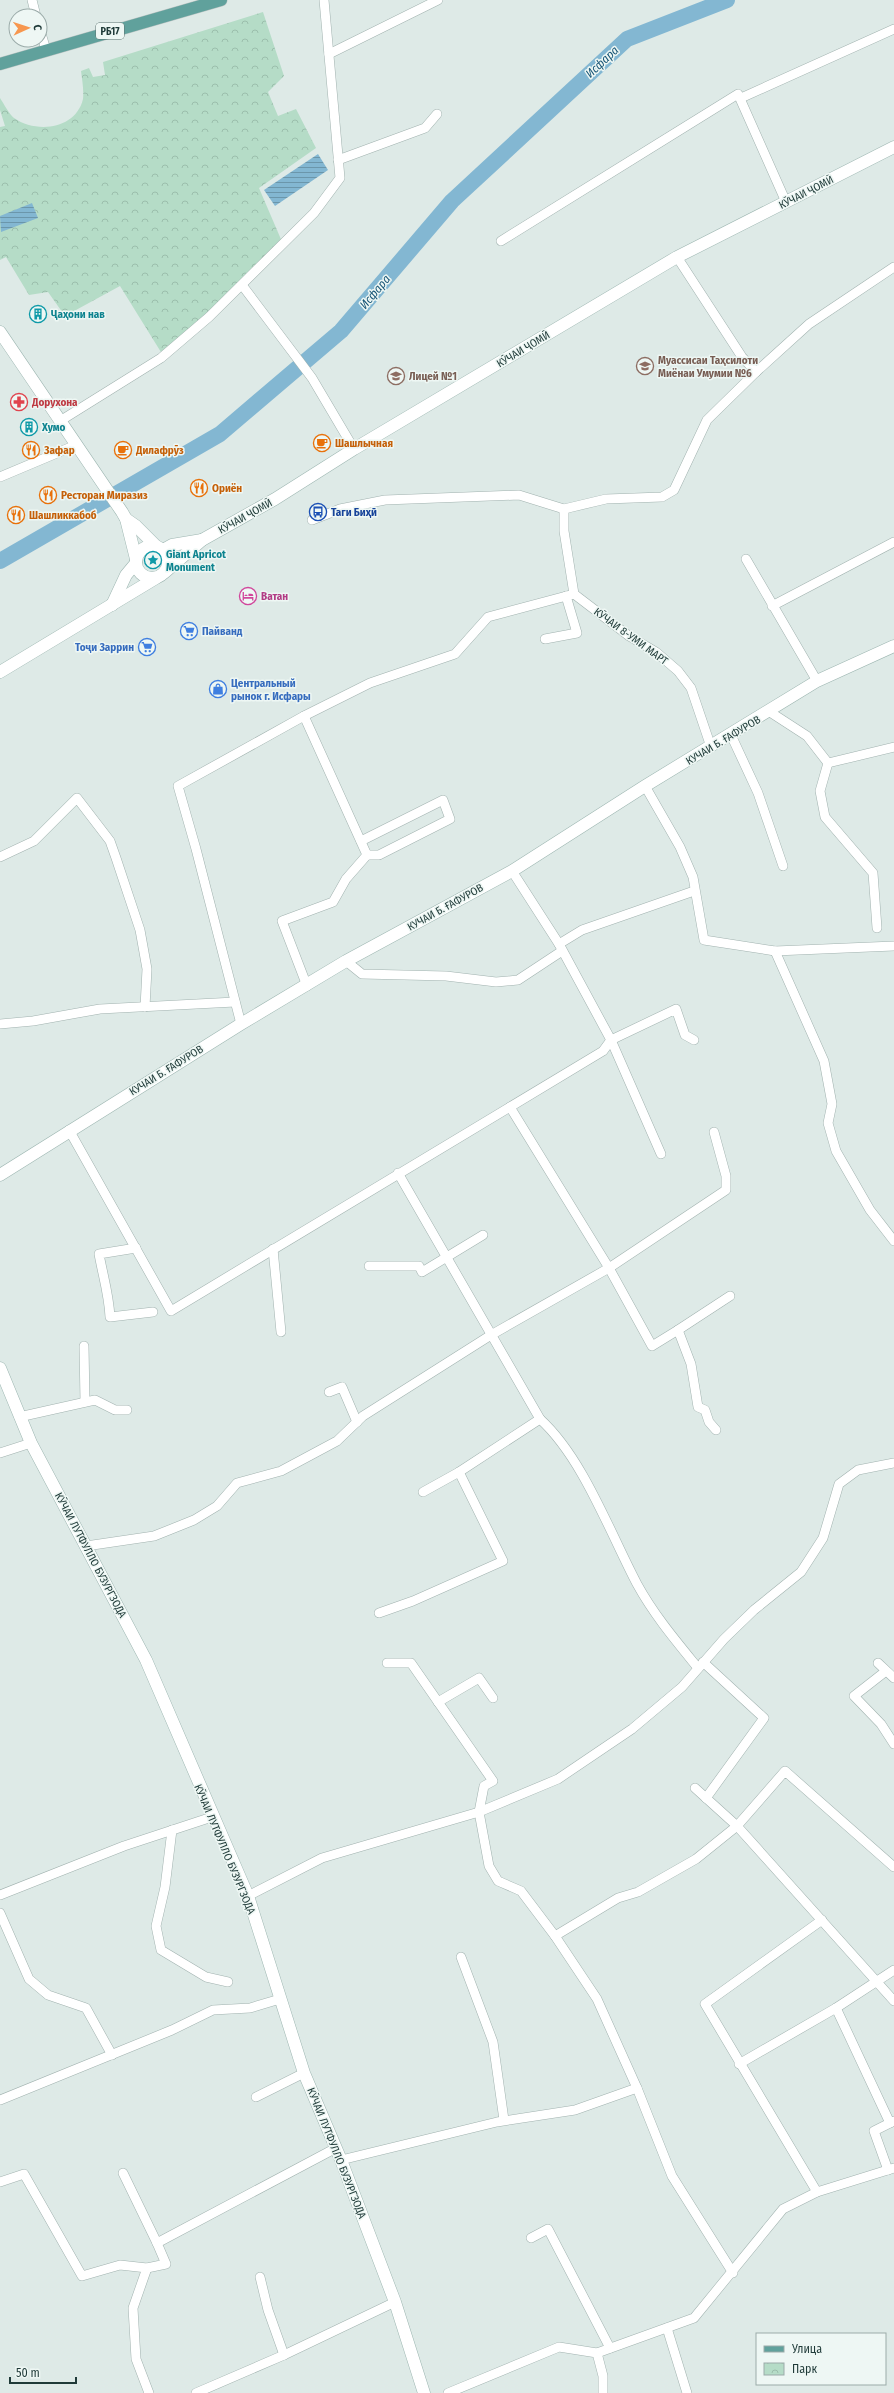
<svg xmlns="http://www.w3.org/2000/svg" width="894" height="2393" viewBox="0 0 894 2393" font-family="'Fira Sans Condensed',sans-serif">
  <defs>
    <pattern id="park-crowns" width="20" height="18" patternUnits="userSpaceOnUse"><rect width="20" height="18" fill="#b5dcc7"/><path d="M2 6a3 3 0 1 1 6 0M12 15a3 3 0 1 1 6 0" fill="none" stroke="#9bbeac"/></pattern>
    <pattern id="water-rules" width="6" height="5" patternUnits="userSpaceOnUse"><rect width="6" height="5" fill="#83b7d2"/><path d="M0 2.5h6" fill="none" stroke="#6b96ab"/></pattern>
  </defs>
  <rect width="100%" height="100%" fill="#deeae7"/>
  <path fill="url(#park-crowns)" d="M263 12 284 76 268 92 278 116 296 109 316 148 259 188 283 244 164 357 120 286 65 316 48 292 29 295 6 257 0 260V127L5 126 0 110V98C4 104 9 114 14 118 37 134 76 129 83 99 84 90 82 79 81 71L89 68 93 77 105 75 103 62Z"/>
  <g fill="url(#water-rules)">
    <polygon points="318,154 328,170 275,206 264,190"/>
    <polygon points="32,203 38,218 1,232 0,216"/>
  </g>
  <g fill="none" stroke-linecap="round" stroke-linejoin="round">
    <polyline stroke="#83b7d2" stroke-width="16" points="0,561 220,434 341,331 452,201 627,39 727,0"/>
    <g stroke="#a1b2af" stroke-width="10">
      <g id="street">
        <polyline points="32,0 36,16"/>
        <polyline points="40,30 46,50"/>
        <polyline points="329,54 438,0"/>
        <polyline points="741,98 894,29"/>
        <polyline points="338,160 425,128 437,114"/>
        <polyline points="501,241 738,94 786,202"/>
        <polyline points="677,257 742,357 756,372"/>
        <polyline points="242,285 312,378 354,449"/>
        <polyline points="60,421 161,358 209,317 314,213 340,178 324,0"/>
        <polyline points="0,477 76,445"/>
        <polyline points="312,520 340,509 385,500 519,495 564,509"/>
        <polyline points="746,559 817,681"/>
        <polyline points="574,594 564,531 564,509 606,499 662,497 674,490 707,420 756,372 809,324 894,267"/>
        <polyline points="574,594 629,636 656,652 678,671 691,688 711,747"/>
        <polyline points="772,606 894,542"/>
        <polyline points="545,639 577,633 566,596"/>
        <polyline points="770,712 807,736 828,763 820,791 825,817 873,873 877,928"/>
        <polyline points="304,716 367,855 346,879 333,902 282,921 307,986"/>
        <polyline points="731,735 758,793 783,866"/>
        <polyline points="828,763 894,747"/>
        <polyline points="645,786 680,847 693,877 704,940 775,951 894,946"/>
        <polyline points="361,841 443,800 450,819 379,855 367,855"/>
        <polyline points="0,857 34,841 77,798 110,841 116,858 140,930 147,969 145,1007"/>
        <polyline points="559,944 582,930 694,891"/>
        <polyline points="775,951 824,1061 832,1104 828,1123 836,1151 870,1210 894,1241"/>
        <polyline points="346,961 362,974 446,976 496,982 518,980 562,951"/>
        <polyline points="0,1024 33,1021 100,1009 235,1002"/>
        <polyline points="241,1024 196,849 178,786 304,716 370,683 455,654 488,617 574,594"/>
        <polyline points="510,1107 609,1268 652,1346 678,1330 691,1364 698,1407 705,1410 709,1422 716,1430"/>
        <polyline points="69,1130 171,1311 603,1051 611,1040 559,944 512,871"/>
        <polyline points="661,1154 611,1040 676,1009 685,1035 694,1040"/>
        <path d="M398 1173 540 1419C583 1458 610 1533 637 1584 654 1615 676 1641 698 1668"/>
        <path d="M136 1248 99 1254C103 1276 109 1295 110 1317L153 1312"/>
        <polyline points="273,1249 281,1332"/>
        <polyline points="369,1266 419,1266 422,1272 483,1235"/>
        <polyline points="678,1330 730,1296"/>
        <polyline points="84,1346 85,1402"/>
        <polyline points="329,1392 342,1387 357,1422"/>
        <polyline points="19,1417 95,1400 115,1410 127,1410"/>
        <polyline points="0,1453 31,1443"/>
        <polyline points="423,1492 459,1472 540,1419"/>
        <polyline points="86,1546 154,1536 194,1520 217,1506 237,1483 281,1471 337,1441 363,1416 491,1335 609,1268 726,1190 726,1176 714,1132"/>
        <polyline points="379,1613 413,1601 503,1561 459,1472"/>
        <polyline points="703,1662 764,1718 706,1798"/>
        <polyline points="387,1663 411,1663 493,1781 484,1786 479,1812 489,1866 498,1881 521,1891 555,1936 597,1999 637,2088 672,2176 733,2273"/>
        <polyline points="878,1663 894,1678"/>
        <polyline points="886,1671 854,1696 881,1724 894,1744"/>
        <polyline points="438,1702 479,1678 493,1698"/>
        <polyline points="695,1788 737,1826 894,2001"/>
        <polyline points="172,1830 165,1887 156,1926 161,1950 206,1977 228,1982"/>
        <polyline points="0,1895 124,1846 212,1817"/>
        <polyline points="248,1896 322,1858 479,1812 558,1779 632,1729 682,1687 724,1639 754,1610 801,1572 823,1538 839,1484 858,1470 894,1463"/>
        <polyline points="0,1913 29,1979 48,1995 86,2008 112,2055"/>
        <polyline points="555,1936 618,1898 638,1892 696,1859 737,1826 785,1771 894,1867"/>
        <polyline points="461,1957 493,2042 504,2120"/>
        <polyline points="836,2008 890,2123"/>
        <polyline points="739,2064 836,2008 894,1970"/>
        <polyline points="256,2097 304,2073"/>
        <polyline points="0,2100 172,2030 213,2010 250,2008 280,1999"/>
        <polyline points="341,2160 497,2122 575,2110 637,2088"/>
        <polyline points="888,2170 874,2131 894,2121"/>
        <polyline points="123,2173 157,2243"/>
        <polyline points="0,2182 24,2174 82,2276 120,2265 147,2268 166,2264 157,2243 336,2148"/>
        <polyline points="817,2192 705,2004 822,1920"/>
        <polyline points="531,2238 548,2229 610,2348"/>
        <polyline points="147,2268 133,2308 136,2359 149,2393"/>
        <polyline points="260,2277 268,2310 284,2355"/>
        <polyline points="667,2328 687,2393"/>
        <polyline points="597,2353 603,2376 603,2393"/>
        <polyline points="196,2393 284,2355 395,2302"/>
        <polyline points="448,2393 559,2347 597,2353 694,2318 783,2209 817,2192 894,2168"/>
      </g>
    </g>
    <g stroke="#9db6b1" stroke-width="13">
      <g id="secondary">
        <polyline points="0,332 122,512 126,519 136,559"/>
        <polyline points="126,519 136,526 156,546"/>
        <circle cx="152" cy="562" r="16"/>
        <polyline points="163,550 172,545 202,540"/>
        <polyline points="165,572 202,540 275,499 354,449 677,257 894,147"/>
        <polyline points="112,605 126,575 136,563"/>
        <polyline points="0,672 156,578"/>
        <polyline points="0,1175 241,1024 346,961 512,871 645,786 817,681 894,646"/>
        <polyline points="0,1368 31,1443 146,1660 248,1896 304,2073 341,2160 395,2302 424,2393"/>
      </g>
    </g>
    <g stroke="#bcc4c3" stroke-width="13">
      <polyline id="primary" points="0,64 221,0"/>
    </g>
    <use href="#street" stroke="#fff" stroke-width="9"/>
    <use href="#secondary" stroke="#fff" stroke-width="12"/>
    <use href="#primary" stroke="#60a19c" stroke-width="12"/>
  </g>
  <defs>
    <g id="building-ring" transform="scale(0.9)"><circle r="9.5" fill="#eef7f4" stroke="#0f9aa8" stroke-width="1.5"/><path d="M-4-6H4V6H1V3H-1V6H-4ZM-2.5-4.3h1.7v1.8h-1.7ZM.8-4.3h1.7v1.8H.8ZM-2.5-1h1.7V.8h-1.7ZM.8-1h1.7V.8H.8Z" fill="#0f9aa8"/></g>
    <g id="school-ring" transform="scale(0.9)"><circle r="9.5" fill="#eef7f4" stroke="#8d6e63" stroke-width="1.5"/><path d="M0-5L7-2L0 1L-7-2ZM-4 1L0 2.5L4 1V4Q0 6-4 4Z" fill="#8d6e63"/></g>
    <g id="pharmacy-ring" transform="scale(0.9)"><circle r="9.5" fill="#eef7f4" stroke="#e0444e" stroke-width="1.5"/><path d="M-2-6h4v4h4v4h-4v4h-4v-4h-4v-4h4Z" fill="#e0444e"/></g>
    <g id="cafe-ring" transform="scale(0.9)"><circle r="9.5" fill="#eef7f4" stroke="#e8710a" stroke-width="1.5"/><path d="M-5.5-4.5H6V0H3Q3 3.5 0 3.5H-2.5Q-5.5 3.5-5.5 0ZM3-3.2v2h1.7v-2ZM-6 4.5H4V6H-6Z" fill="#e8710a"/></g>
    <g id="restaurant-ring" transform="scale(0.9)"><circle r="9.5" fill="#eef7f4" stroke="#e8710a" stroke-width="1.5"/><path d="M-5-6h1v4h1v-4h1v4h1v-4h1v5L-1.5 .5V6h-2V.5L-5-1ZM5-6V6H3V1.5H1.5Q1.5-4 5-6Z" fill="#e8710a"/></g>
    <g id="bus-ring" transform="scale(0.9)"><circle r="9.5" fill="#eef7f4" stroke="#1a4fb4" stroke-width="1.5"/><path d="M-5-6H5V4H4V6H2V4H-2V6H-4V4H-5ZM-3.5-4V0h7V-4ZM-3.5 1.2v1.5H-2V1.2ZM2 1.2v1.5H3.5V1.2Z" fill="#1a4fb4"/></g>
    <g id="sight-ring" transform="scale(0.9)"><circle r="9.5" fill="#eef7f4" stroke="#0f9aa8" stroke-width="1.5"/><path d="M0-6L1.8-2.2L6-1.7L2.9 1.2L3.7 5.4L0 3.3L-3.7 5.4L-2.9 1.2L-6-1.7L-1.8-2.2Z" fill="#0f9aa8"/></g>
    <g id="hotel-ring" transform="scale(0.9)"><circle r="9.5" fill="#eef7f4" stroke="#d1479c" stroke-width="1.5"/><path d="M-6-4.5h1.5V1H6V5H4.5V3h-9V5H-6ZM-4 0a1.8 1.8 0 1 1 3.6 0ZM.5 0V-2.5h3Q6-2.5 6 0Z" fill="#d1479c"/></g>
    <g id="supermarket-ring" transform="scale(0.9)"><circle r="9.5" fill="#eef7f4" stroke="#3f7fe0" stroke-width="1.5"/><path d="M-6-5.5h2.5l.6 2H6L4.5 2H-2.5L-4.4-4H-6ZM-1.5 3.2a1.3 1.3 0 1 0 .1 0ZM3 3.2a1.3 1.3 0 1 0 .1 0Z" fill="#3f7fe0"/></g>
    <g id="shop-ring" transform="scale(0.9)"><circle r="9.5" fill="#eef7f4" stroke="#3f7fe0" stroke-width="1.5"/><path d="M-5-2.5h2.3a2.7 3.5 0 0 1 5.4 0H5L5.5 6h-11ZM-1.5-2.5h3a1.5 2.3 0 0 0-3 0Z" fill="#3f7fe0"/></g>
  </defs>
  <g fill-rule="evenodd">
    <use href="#building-ring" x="38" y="314"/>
    <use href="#school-ring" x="645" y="366"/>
    <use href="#school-ring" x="396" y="376"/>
    <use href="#pharmacy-ring" x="19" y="402"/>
    <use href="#building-ring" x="29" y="427"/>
    <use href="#cafe-ring" x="322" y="443"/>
    <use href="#restaurant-ring" x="31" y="450"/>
    <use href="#cafe-ring" x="123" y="450"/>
    <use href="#restaurant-ring" x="199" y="488"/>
    <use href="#restaurant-ring" x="48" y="495"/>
    <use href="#bus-ring" x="318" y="512"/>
    <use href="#restaurant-ring" x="16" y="515"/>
    <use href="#sight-ring" x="153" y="560"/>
    <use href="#hotel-ring" x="248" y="596"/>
    <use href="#supermarket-ring" x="189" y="631"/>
    <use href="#supermarket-ring" x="147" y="647"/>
    <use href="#shop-ring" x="218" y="689"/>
  </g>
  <g text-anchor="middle" stroke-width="3" stroke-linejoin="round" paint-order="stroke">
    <rect fill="#eef7f4" stroke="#5d7370" stroke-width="1" x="96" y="23" width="28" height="16" rx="3"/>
    <g font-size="10" font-weight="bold" fill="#1f3a38">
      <text x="110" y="35">РБ17</text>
    </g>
    <g font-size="11" fill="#1f3a38" stroke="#eef7f4">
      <text transform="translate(806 192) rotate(-27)" y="4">КӮЧАИ ҶОМӢ</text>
      <text transform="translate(523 349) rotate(-31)" y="4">КӮЧАИ ҶОМӢ</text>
      <text transform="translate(245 516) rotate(-29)" y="4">КӮЧАИ ҶОМӢ</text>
      <text transform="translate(631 636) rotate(36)" y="4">КӮЧАИ 8-УМИ МАРТ</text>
      <text transform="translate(723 740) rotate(-31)" y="4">КУЧАИ Б. ҒАФУРОВ</text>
      <text transform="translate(445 907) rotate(-29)" y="4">КУЧАИ Б. ҒАФУРОВ</text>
      <text transform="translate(166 1070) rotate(-32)" y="4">КУЧАИ Б. ҒАФУРОВ</text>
      <text transform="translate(91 1555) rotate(62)" y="4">КӮЧАИ ЛУТФУЛЛО БУЗУРГЗОДА</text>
      <text transform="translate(225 1849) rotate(67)" y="4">КӮЧАИ ЛУТФУЛЛО БУЗУРГЗОДА</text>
      <text transform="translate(337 2153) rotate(68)" y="4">КӮЧАИ ЛУТФУЛЛО БУЗУРГЗОДА</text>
    </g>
    <g font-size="11" font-weight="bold" fill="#0d838f" stroke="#eef7f4" text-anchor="start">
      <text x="51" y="318">Ҷаҳони нав</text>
      <text x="42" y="431">Хумо</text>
      <text x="166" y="558">Giant Apricot<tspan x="166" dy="13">Monument</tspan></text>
    </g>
    <g font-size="11" font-weight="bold" fill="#785e54" stroke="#eef7f4" text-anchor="start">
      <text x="658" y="364">Муассисаи Таҳсилоти<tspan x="658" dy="13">Миёнаи Умумии №6</tspan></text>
      <text x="409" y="380">Лицей №1</text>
    </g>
    <g font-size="11" font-weight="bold" fill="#be3a42" stroke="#eef7f4" text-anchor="start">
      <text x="32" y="406">Дорухона</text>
    </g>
    <g font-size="11" font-weight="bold" fill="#c56008" stroke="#eef7f4" text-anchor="start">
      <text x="335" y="447">Шашлычная</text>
      <text x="44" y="454">Зафар</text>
      <text x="136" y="454">Дилафрӯз</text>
      <text x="212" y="492">Ориён</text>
      <text x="61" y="499">Ресторан Миразиз</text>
      <text x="29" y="519">Шашликкабоб</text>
    </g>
    <g font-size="11" font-weight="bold" fill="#164399" stroke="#eef7f4" text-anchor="start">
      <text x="331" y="516">Таги Биҳӣ</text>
    </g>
    <g font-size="11" font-weight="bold" fill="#b23c85" stroke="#eef7f4" text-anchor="start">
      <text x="261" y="600">Ватан</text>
    </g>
    <g font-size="11" font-weight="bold" fill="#366cbe" stroke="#eef7f4" text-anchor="start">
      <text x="202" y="635">Пайванд</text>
      <text x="134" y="651" text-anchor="end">Тоҷи Заррин</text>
      <text x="231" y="687">Центральный<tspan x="231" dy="13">рынок г. Исфары</tspan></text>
    </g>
    <g font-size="12" font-style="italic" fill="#185677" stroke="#eef7f4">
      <text transform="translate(602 62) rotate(-43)" y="4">Исфара</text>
      <text transform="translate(375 292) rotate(-50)" y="4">Исфара</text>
    </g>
  </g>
  <rect x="756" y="2333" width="130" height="52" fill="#eef7f4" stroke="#9baba9"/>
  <rect x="764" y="2346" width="20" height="6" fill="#60a19c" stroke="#9baba9"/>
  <text x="792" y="2353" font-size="12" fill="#1f3a38">Улица</text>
  <rect x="764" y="2363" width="20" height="12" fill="url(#park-crowns)" stroke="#9baba9"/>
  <text x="792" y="2373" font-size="12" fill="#1f3a38">Парк</text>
  <g transform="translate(28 28) rotate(87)"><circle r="19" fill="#eef7f4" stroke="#9baba9"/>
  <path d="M0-3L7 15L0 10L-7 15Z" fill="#f7974f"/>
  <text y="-6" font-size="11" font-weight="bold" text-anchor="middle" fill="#1f3a38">С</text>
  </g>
  <path d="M10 2377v6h66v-6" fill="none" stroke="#1f3a38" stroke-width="2"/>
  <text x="16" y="2377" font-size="12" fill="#1f3a38" stroke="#eef7f4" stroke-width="3" paint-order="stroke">50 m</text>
</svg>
